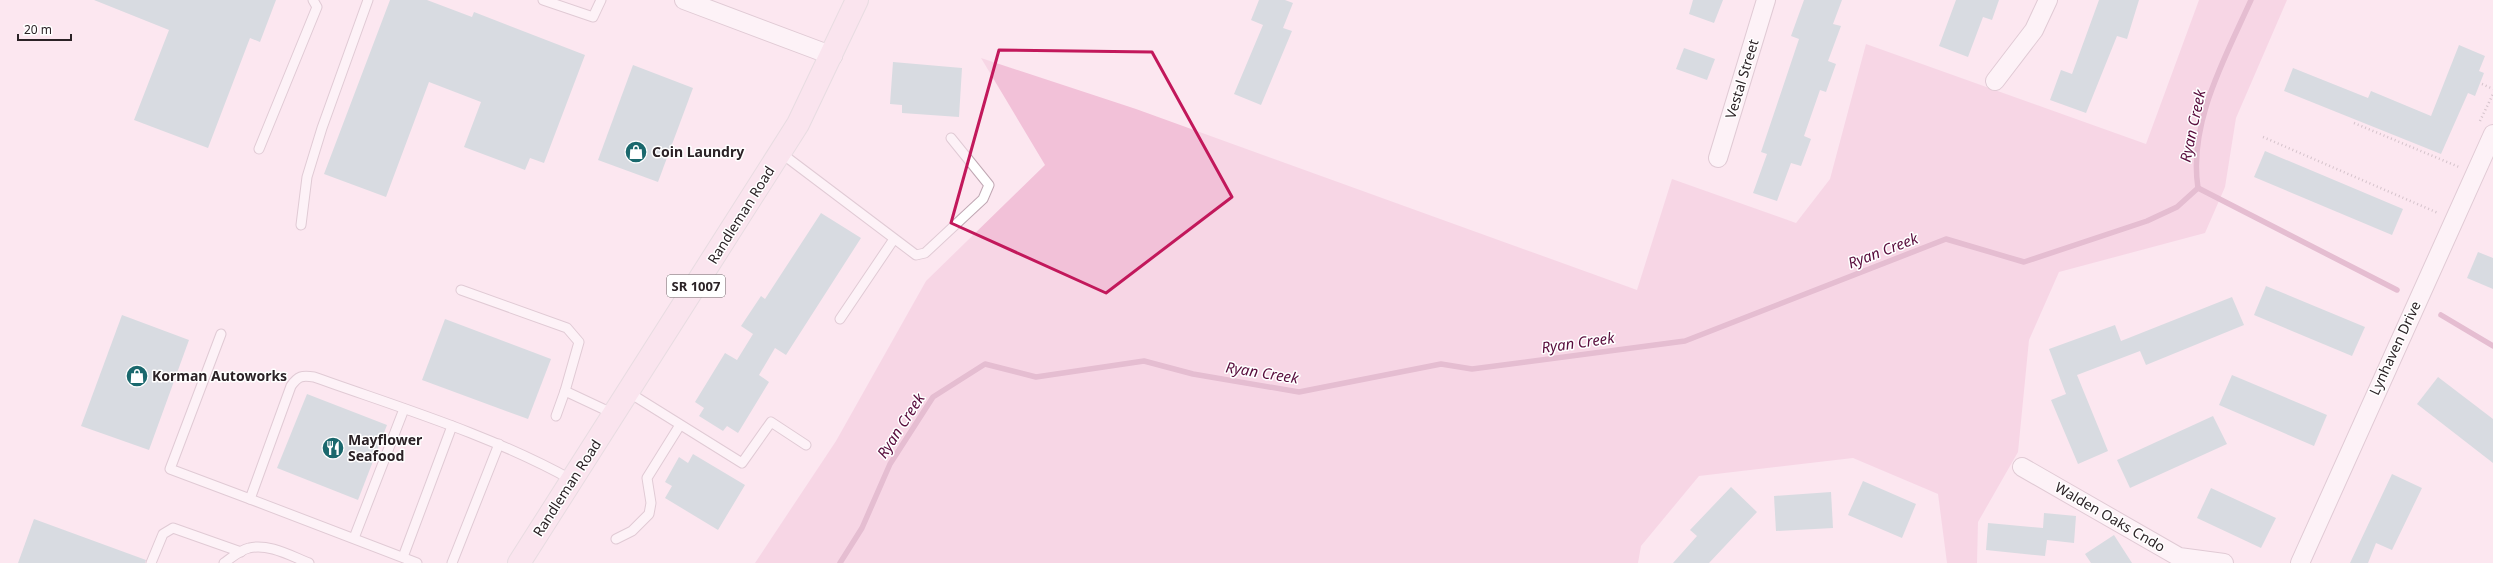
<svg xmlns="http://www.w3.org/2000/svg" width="2493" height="563" viewBox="0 0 2493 563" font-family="'Noto Sans',sans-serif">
  <rect width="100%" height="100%" fill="#fce7f0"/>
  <polygon fill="#f2c1d8" points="2199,0 2287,0 2236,118 2225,187 2205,233 2059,272 2029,340 2018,452 1978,522 1977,563 1947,563 1938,494 1853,458 1699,476 1641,546 1638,563 755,563 836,441 926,281 1045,165 981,58 1136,109 1637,290 1672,179 1796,223 1830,179 1866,44 2146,144"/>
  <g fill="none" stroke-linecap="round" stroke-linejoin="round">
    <g stroke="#c98aaa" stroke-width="5.5">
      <polyline points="2198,188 2397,290"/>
      <path d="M2198 188C2188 123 2225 58 2251 0"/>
      <polyline points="2441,315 2493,346"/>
      <polyline points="840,563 862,528 890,464 933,397 985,364 1036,377 1144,361 1193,374 1299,392 1441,364 1472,369 1685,341 1946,239 2024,262 2147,221 2177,207 2198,188"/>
    </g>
  </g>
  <g fill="#aeccce">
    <polygon points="94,0 276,0 260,42 250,38 208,148 134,120 169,30"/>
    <polygon points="390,0 427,0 472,17 474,12 585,55 544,163 530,158 525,170 464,147 481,102 429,82 386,197 324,174"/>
    <polygon points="1259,0 1285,0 1293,3 1283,28 1292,31 1261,105 1234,94 1263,25 1251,20"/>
    <polygon points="1693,0 1723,0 1714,23 1689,14"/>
    <polygon points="1804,0 1842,0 1833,24 1841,26 1828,61 1836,64 1826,92 1820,90 1804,136 1811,139 1801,166 1791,163 1777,201 1753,193 1767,154 1761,152 1799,39 1791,36"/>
    <polygon points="1956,0 1999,0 1992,20 1983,17 1968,57 1939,46"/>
    <polygon points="2099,0 2139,0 2127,39 2117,36 2086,113 2050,100 2061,70 2072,74"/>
    <polygon points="2459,45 2485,56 2479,71 2484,73 2475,96 2468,93 2441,154 2284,91 2293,68 2368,98 2371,91 2431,116"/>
    <polygon points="1684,48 1715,59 1707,80 1676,69"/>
    <polygon points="893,62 962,68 959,117 902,113 902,105 890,104"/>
    <polygon points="633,65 693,88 658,182 598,160"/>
    <polygon points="2265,151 2403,209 2392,235 2254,177"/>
    <polygon points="821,213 861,238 786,355 775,348 759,375 769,382 738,433 727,426 723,431 699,416 704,408 695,402 725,353 737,360 753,334 741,326 761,296 765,299"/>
    <polygon points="2478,252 2493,258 2493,289 2467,278"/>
    <polygon points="2266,286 2365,327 2352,356 2254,315"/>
    <polygon points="2232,297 2244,325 2146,365 2140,351 2077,375 2108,451 2078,464 2051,400 2066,394 2049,349 2115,325 2121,341"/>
    <polygon points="122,315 189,340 149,450 81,426"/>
    <polygon points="445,319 551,359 528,419 422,380"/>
    <polygon points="2232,375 2327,415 2314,446 2219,405"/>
    <polygon points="2438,377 2493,419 2493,463 2417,404"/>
    <polygon points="307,394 387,425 358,500 277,468"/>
    <polygon points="2213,416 2227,444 2130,488 2117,460"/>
    <polygon points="693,454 745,485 718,530 665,498 672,486 665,482 679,457 688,463"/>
    <polygon points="2392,474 2422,488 2392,550 2376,543 2368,563 2350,563"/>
    <polygon points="1863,481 1916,504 1902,538 1848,515"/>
    <polygon points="1731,487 1757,512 1709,563 1673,563 1697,536 1690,530"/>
    <polygon points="2211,488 2276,518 2261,548 2197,518"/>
    <polygon points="1831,492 1833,528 1776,531 1774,496"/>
    <polygon points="2044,513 2076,516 2074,543 2047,540 2045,556 1986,550 1988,523 2043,528"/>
    <polygon points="34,519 146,560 145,563 18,563"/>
    <polygon points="2114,535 2132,563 2091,563 2085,554"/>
  </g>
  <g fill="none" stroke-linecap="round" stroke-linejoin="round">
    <g stroke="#c0a7b3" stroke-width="11">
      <g id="lane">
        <polyline points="543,0 593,17 601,0"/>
        <polyline points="259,149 317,7 313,0"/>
        <polyline points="781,153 916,255 925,253 983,199 989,185 951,138"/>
        <polyline points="301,225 307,177 322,128 368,0"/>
        <polyline points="461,290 567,328 579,342 565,391 614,414"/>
        <polyline points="840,319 894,239"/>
        <polyline points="221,334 170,469 250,499"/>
        <polyline points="628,392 742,463 771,422 806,445"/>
        <polyline points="556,416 565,391"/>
        <polyline points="354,538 404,409"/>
        <polyline points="616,539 632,531 649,514 651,503 647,478 680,425"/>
        <polyline points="403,557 452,426"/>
        <polyline points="151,563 163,534 173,528 241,552"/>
        <path d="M224 563C231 558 240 550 249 548 268 543 291 556 309 563"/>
        <path d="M417 563 250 499 291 386C298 376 302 375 314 377 401 408 491 435 572 480"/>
        <polyline points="452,563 499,444"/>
      </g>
    </g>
    <g stroke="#c0a7b3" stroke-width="20">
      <g id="street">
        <polyline points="684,0 833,56"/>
        <polyline points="1995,81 2034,30 2048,0"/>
        <polyline points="1718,158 1766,0"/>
        <polyline points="2022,467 2179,557 2224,563"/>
        <polyline points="2300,563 2493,134"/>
      </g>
    </g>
    <g stroke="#d0cecf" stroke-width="24">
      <polyline id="primary" points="519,563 798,124 857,0"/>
    </g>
    <g stroke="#a6969d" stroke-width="2.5" stroke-dasharray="1 3" stroke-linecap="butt">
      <polyline points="2482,84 2493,89"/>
      <polyline points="2480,121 2493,94"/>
      <polyline points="2354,123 2459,167"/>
      <polyline points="2263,137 2438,213"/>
    </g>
    <use href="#lane" stroke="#fff" stroke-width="9"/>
    <use href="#street" stroke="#fff" stroke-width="18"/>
    <use href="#primary" stroke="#f8dfea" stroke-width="22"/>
  </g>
  <path d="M0 0H2493V563H0ZM999 50 1152 52 1232 197 1106 293 951 223Z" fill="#fce7f0" fill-opacity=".55" fill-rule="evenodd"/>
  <path fill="none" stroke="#c2185b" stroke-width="3" stroke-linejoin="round" d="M999 50 1152 52 1232 197 1106 293 951 223Z"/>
  <defs>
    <g id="shop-disc" transform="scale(1.15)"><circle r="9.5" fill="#1a686d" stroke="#fff"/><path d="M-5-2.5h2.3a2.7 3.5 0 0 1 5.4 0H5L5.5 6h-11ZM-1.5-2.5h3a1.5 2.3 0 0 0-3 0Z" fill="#fff"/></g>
    <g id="restaurant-disc" transform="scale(1.15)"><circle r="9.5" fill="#1a686d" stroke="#fff"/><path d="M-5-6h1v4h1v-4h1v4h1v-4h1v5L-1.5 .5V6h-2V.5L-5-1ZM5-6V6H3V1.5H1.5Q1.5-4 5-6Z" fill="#fff"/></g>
  </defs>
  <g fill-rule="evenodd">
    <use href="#shop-disc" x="636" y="152"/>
    <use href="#shop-disc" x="137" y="376"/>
    <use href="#restaurant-disc" x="333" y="448"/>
  </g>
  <g text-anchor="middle" stroke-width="3" stroke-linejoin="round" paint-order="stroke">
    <rect fill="#fff" stroke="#6b6467" stroke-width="1" x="667" y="275" width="58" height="22" rx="3"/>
    <g font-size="13" font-weight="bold" fill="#2b2226">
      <text x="696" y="291">SR 1007</text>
    </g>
    <g font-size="14" fill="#2b2226" stroke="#fff">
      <text transform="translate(1742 79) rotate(-73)" y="5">Vestal Street</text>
      <text transform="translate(741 215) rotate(-58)" y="5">Randleman Road</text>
      <text transform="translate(2395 348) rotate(-65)" y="5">Lynhaven Drive</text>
      <text transform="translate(567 488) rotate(-57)" y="5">Randleman Road</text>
      <text transform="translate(2110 517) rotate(30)" y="5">Walden Oaks Cndo</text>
    </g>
    <g font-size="14" font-weight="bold" fill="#2b2226" stroke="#fff" text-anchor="start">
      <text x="652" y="157">Coin Laundry</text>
      <text x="152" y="381">Korman Autoworks</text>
      <text x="348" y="445">Mayflower<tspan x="348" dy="16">Seafood</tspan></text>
    </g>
    <g font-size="15" font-style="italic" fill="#580c3c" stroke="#fff">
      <text transform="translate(2193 126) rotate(-78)" y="5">Ryan Creek</text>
      <text transform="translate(1883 251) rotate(-21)" y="5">Ryan Creek</text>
      <text transform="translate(1578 343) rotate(-8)" y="5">Ryan Creek</text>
      <text transform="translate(1262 373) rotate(9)" y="5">Ryan Creek</text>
      <text transform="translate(901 426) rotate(-57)" y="5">Ryan Creek</text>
    </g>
  </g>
  <path d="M18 34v6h53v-6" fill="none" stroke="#2b2226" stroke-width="2"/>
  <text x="24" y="34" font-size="12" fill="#2b2226" stroke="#ffffff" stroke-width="3" paint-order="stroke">20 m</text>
</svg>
